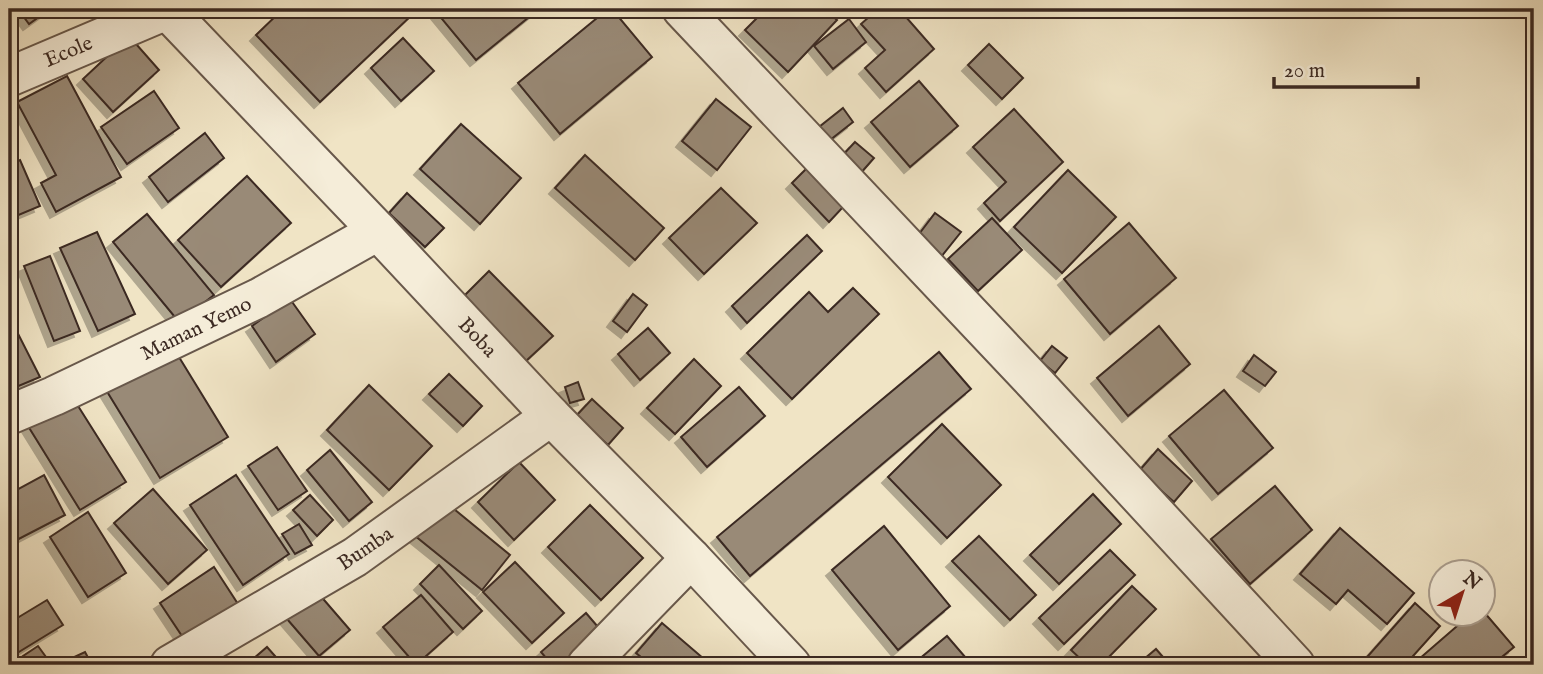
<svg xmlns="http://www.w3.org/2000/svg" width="1543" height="674" viewBox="0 0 1543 674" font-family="'IM FELL English',serif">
  <defs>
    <filter id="shadow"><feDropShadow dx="-6" dy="6" stdDeviation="0" flood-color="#0004"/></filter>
  </defs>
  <rect width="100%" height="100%" fill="#f0e4c5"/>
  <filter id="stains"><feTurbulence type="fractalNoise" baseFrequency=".00286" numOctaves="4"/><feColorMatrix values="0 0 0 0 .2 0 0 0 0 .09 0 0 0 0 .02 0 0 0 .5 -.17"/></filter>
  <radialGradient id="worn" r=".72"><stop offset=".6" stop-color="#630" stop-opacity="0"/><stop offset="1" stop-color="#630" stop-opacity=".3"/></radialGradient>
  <g fill="#998a77" stroke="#3b2922" stroke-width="2" filter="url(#shadow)">
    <polygon points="18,9 50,9 29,24"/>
    <polygon points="283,9 410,9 414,13 320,102 256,35"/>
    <polygon points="442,9 539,9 476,60 437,13"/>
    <polygon points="608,9 612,9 652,57 560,134 518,83"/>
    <polygon points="766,9 825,9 837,20 788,72 745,30"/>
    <polygon points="878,9 899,9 934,49 886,92 865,68 885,50 861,24"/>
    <polygon points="849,19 866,42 833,69 814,46"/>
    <polygon points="129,36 159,70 113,112 83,79"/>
    <polygon points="403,38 434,71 401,101 371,68"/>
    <polygon points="989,44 1023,78 1002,99 968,65"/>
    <polygon points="67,76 121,177 56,212 41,183 56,175 17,102"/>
    <polygon points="919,81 958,126 910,167 871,122"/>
    <polygon points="154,91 179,128 127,164 101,127"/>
    <polygon points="716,99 751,127 717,170 682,141"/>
    <polygon points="843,108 853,122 825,144 814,131"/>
    <polygon points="1014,109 1063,162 1000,221 984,203 1006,182 973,147"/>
    <polygon points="461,124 521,178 480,224 420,169"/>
    <polygon points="205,133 224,158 168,202 149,177"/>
    <polygon points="855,142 874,158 860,174 840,158"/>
    <polygon points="585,155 664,228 635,260 555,188"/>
    <polygon points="20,160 40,206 9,219 9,165"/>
    <polygon points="808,167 844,206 829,222 792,183"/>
    <polygon points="1068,170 1116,217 1062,273 1014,227"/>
    <polygon points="247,176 291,223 221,287 178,240"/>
    <polygon points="721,188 757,223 704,274 669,238"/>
    <polygon points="407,193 444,228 425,247 389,213"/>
    <polygon points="935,213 961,232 941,257 916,238"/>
    <polygon points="147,214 214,295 179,322 113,242"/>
    <polygon points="992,218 1022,250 978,291 948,259"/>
    <polygon points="1129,223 1176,278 1110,334 1064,279"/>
    <polygon points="97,232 135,314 98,331 60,248"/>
    <polygon points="807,235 822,251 747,323 732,306"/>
    <polygon points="50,256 80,331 54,341 24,266"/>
    <polygon points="489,271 553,336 526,361 464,296"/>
    <polygon points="853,288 879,314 792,399 747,353 809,292 828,312"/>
    <polygon points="633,294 647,305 627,332 613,321"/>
    <polygon points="290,299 315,334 276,362 252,326"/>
    <polygon points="9,316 40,377 9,390"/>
    <polygon points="1159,326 1190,364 1128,416 1097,378"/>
    <polygon points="648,328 670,353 640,380 618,354"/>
    <polygon points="171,344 228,437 160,478 103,385"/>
    <polygon points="1052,346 1067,358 1055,373 1040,361"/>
    <polygon points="939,352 971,389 750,576 717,537"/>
    <polygon points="1254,355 1276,372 1265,386 1243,371"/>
    <polygon points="694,359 721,386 675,434 647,408"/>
    <polygon points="449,374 482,406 463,426 429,394"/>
    <polygon points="578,382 584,399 570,403 565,387"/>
    <polygon points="369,385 432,446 389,490 327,430"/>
    <polygon points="739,387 765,416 707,467 681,437"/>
    <polygon points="1224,390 1273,448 1218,494 1169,436"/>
    <polygon points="73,398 126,482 80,510 28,426"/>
    <polygon points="592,399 623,428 608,445 576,416"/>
    <polygon points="942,424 1001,485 947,538 888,477"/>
    <polygon points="277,447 307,491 278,510 248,466"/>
    <polygon points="1158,449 1192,481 1174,502 1139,471"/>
    <polygon points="330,450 372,502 349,521 307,470"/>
    <polygon points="519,462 555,500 514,540 478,502"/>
    <polygon points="44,475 65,515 9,544 9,494"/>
    <polygon points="236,475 289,554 243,585 190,505"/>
    <polygon points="1275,486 1312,530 1250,584 1211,539"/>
    <polygon points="153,489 207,550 168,584 114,523"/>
    <polygon points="1093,494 1121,524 1059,584 1030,555"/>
    <polygon points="310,495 333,520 317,536 293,510"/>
    <polygon points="443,500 510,555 482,590 414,535"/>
    <polygon points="590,505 643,558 601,600 548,547"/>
    <polygon points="88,512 126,573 88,597 50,537"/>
    <polygon points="299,524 312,545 295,554 282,534"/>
    <polygon points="884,526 950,606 898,650 832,570"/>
    <polygon points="1340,528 1414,593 1387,624 1348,590 1336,604 1300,574"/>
    <polygon points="979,536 1036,595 1010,620 952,561"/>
    <polygon points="1110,550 1135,575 1064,644 1039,618"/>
    <polygon points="515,562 564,613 532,643 483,592"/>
    <polygon points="439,565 482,611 463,629 420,584"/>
    <polygon points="214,567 238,604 184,639 160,603"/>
    <polygon points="312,586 350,630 319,656 281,612"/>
    <polygon points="1132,586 1156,609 1101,665 1087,665 1071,650"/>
    <polygon points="421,595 453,632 416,665 383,627"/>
    <polygon points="47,600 63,625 9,658 9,623"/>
    <polygon points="1415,603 1440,626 1405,665 1360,665"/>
    <polygon points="1484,612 1514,647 1492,665 1425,665 1419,659 1471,614 1484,614"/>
    <polygon points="586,613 604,634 567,665 552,665 541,652"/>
    <polygon points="662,623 711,665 651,665 636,653"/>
    <polygon points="947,636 972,665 912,665"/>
    <polygon points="38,646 46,657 35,665 30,665 23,656"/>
    <polygon points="267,647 283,665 246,665"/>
    <polygon points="1156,649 1170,665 1137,665"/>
    <polygon points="85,652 92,665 57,665"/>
  </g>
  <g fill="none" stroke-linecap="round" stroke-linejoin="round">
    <g stroke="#68584b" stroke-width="42">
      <g id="street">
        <polyline points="166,9 378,231 551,416 691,558 791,665"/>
        <polyline points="682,9 1036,384 1295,665"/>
        <polyline points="9,77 167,10"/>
        <polyline points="9,415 54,396 259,298 378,231"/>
        <polyline points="170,665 355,557 551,416"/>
        <polyline points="587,665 691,558"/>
      </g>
    </g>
    <use href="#street" stroke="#f5edd9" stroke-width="38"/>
  </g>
  <g text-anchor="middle" stroke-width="5" stroke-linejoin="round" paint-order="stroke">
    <g font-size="21" fill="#3b2922" stroke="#f5edd9">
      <text transform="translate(68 51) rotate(-23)" y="7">Ecole</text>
      <text transform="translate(196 328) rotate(-26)" y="7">Maman Yemo</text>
      <text transform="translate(478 337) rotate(47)" y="7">Boba</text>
      <text transform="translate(365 548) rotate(-34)" y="7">Bumba</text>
    </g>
  </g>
  <rect width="1543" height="674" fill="none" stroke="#f0e4c5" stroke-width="35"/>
  <rect x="10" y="10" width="1522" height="653" fill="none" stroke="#3b2922" stroke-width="3.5"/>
  <rect x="18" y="18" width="1508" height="639" fill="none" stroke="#3b2922" stroke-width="2"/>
  <g transform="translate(1462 593) rotate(39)"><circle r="33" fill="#f5edd9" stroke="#ab9f90" stroke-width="2"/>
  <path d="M0-5L12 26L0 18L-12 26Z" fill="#8f2418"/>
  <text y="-10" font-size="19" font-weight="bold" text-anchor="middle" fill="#3b2922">N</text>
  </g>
  <path d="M1274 77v10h144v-10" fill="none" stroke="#3b2922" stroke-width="3.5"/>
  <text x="1284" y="77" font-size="21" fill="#3b2922" stroke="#f5edd9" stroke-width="5" paint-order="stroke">20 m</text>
  <rect width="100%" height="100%" filter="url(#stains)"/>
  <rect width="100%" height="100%" fill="url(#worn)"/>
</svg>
